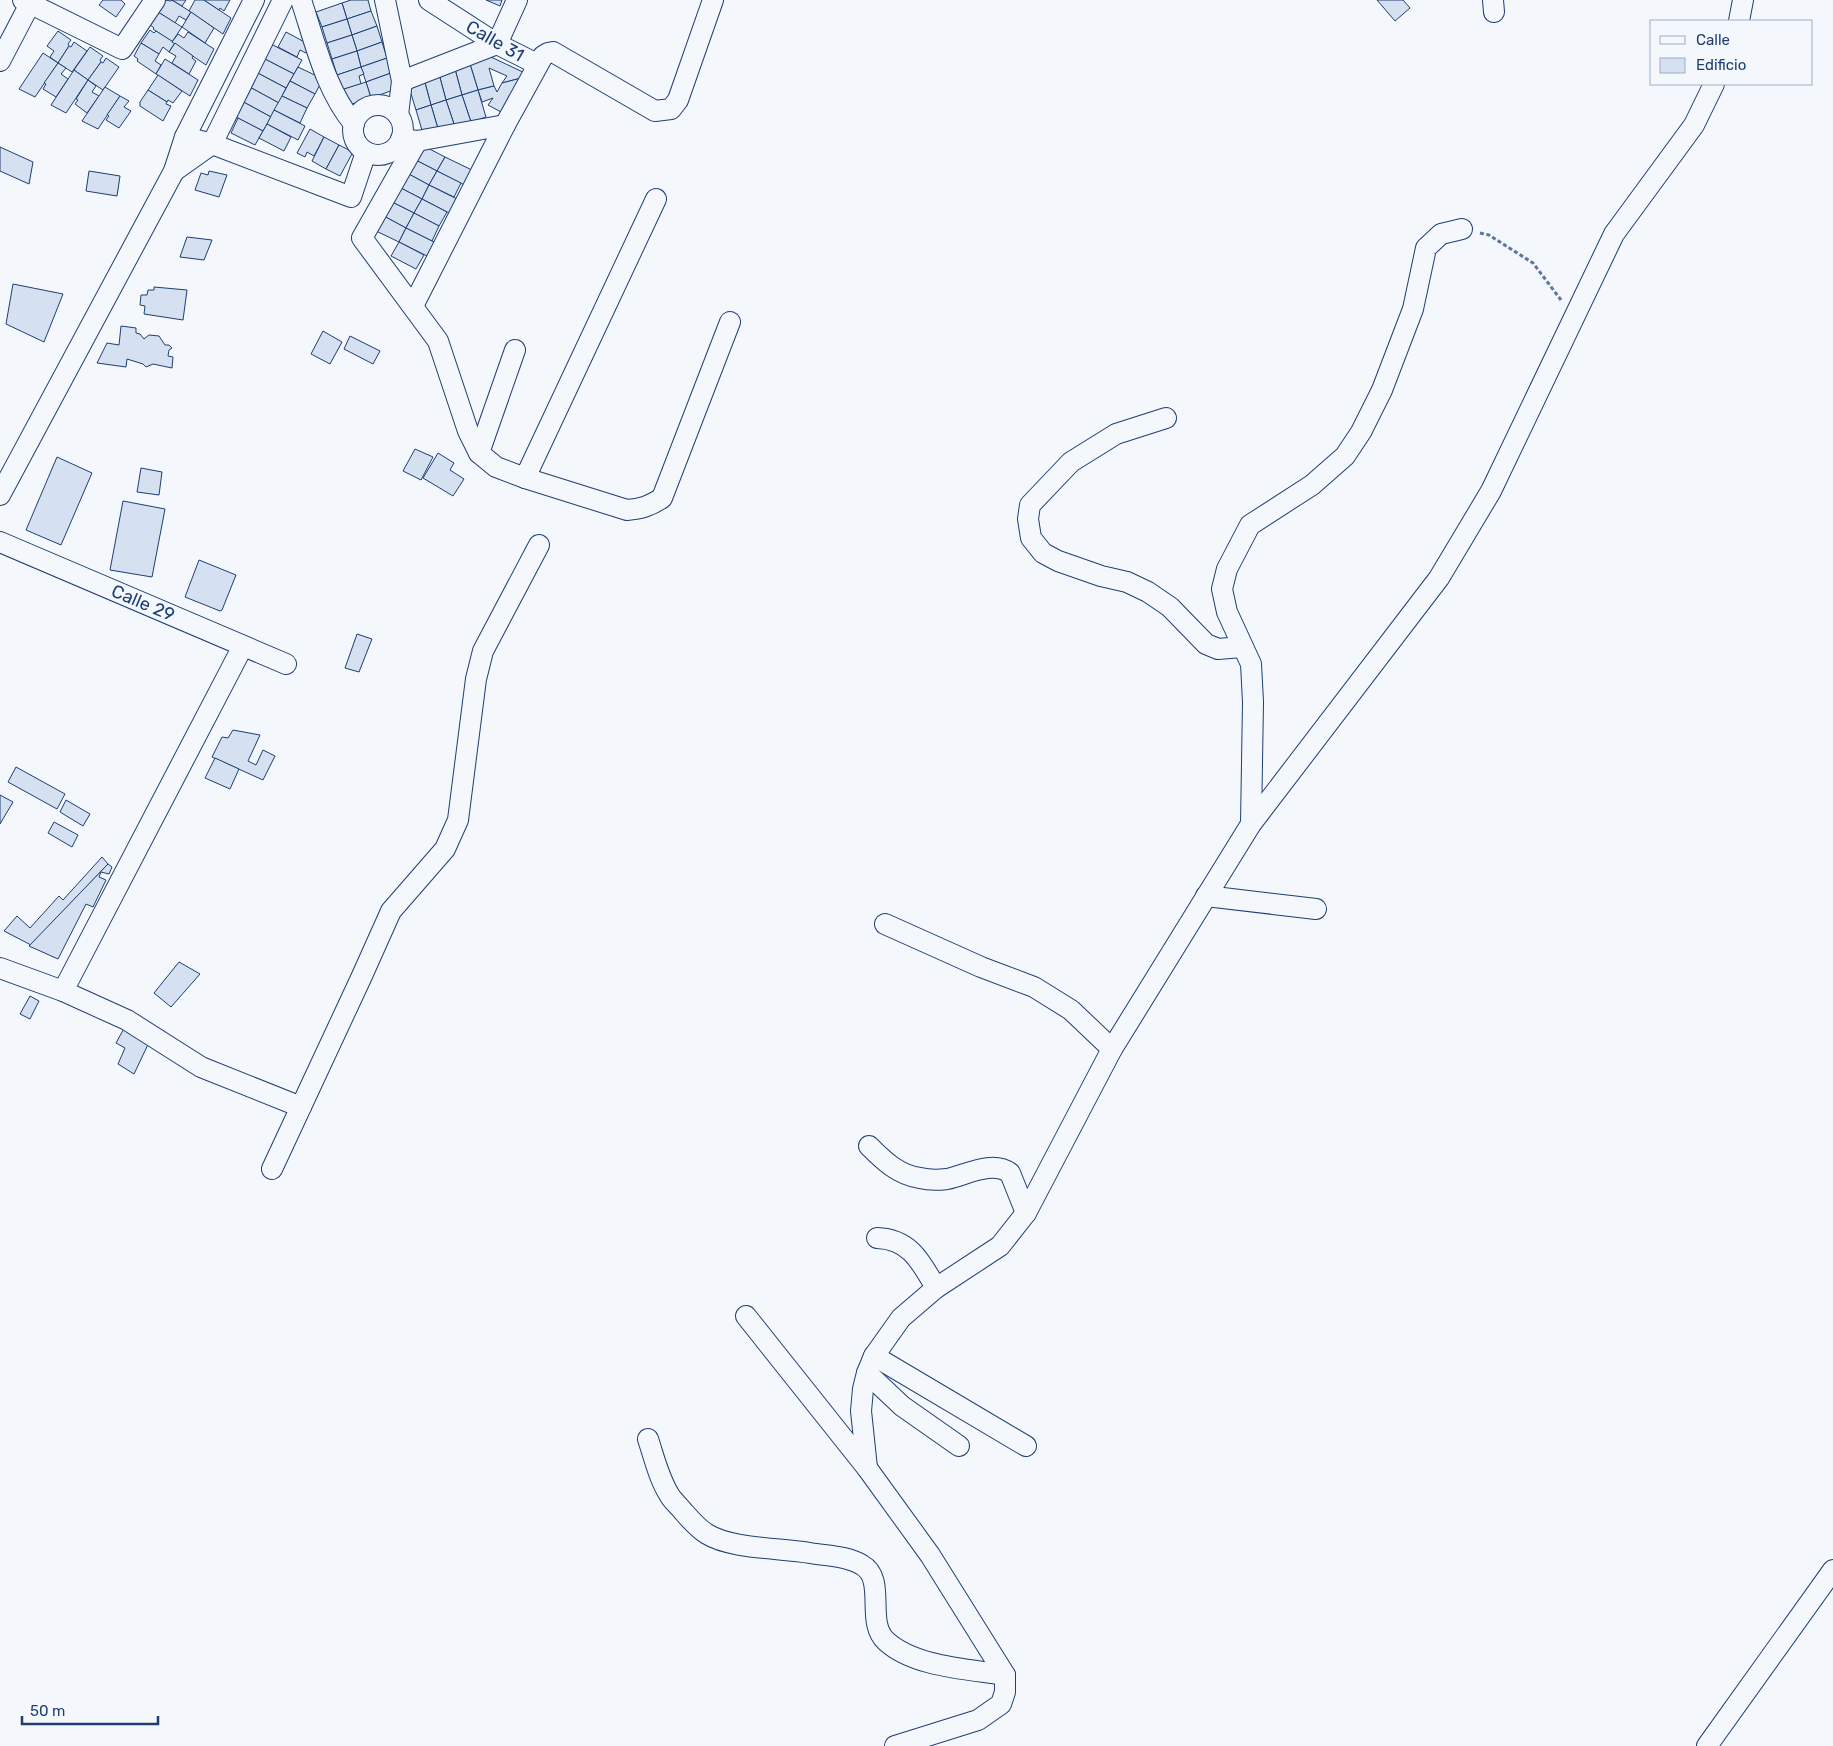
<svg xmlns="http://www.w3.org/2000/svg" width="1833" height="1746" viewBox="0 0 1833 1746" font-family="Rubik,sans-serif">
  <rect width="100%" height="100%" fill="#f4f7fb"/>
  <g fill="#d5e0f0" stroke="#1d3f73">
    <polygon points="103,0 121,0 125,4 116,17 99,5"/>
    <polygon points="165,0 171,1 172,0 191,12 186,20 179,16 175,23 158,12"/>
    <polygon points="172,0 186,0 182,6"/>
    <polygon points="195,0 204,0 231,18 223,34 189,11"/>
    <polygon points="204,0 230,0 224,11 220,8 219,10"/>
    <polygon points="351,0 368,0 371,11 347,19 342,3"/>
    <polygon points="486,0 502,0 500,6"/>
    <polygon points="1377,0 1403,0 1410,8 1395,21"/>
    <polygon points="342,3 347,19 322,27 316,12"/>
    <polygon points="371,11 377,26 352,35 347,19"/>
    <polygon points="158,12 182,27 172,42 153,29 154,28 149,24"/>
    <polygon points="191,12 214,28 205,43 182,27"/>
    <polygon points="347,19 352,35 327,43 322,27"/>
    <polygon points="377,26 382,42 357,51 352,35"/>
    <polygon points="150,30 154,33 156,31 175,43 169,52 163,47 159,54 141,43"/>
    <polygon points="58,31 71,40 68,44 69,46 58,63 50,57 54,51 47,46"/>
    <polygon points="188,32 214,49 206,65 172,42 178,34 184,38"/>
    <polygon points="286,32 310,45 306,53 300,50 297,57 278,47"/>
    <polygon points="352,35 357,51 332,59 327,43"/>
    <polygon points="74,42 87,51 72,72 58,63 69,46 71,47"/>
    <polygon points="382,42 387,58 361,67 357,51"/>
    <polygon points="141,43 159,54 155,61 161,65 156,74 137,61 138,59 134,56"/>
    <polygon points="175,43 193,56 192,58 196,61 189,74 172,63 176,56 169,52"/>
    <polygon points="269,43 302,60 294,74 261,57"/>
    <polygon points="90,47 103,56 100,60 101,62 88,80 74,70"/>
    <polygon points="357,51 361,67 337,75 332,59"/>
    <polygon points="43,53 58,63 35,97 19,89"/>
    <polygon points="261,57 294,74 286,88 254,71"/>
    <polygon points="491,57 527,74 525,77 502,83 507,76 489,68 494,86 478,90 470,64"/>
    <polygon points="106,58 119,67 103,90 88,80 101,62 103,63"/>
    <polygon points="387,58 391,73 366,82 361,67"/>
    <polygon points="165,59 198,80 190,96 156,74"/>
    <polygon points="58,63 66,68 61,74 68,79 56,97 43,89 46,84 44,83"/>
    <polygon points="470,64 478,90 462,95 455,69"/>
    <polygon points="298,67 323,79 315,94 290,81"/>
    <polygon points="361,67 364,74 359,76 361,84 341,90 337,75"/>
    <polygon points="455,69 462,95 446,100 439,74"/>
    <polygon points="74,70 88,80 66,113 51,105"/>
    <polygon points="254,71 286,88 279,103 246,85"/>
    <polygon points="391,73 396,89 371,98 366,82"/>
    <polygon points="439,74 446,100 431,105 424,79"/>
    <polygon points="158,75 182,91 173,103 168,100 167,102 148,90"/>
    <polygon points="525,77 501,112 488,105 493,98 482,102 478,90 494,86 497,92 502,83"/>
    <polygon points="424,79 431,105 416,110 408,84"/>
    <polygon points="88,80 96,86 92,92 99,96 87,113 75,104 78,100 76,99"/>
    <polygon points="290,81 315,94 307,108 282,96"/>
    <polygon points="366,82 371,98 346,106 341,90"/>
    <polygon points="246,85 279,103 271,117 238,99"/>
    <polygon points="105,87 120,96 98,129 82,121"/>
    <polygon points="148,90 167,102 166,104 171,106 163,121 140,106 140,102"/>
    <polygon points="478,90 486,117 471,122 462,95"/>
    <polygon points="462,95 471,122 455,127 446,100"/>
    <polygon points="120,96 129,101 124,107 131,111 119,128 106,120 109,116 107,115"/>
    <polygon points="282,96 307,108 300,123 274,110"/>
    <polygon points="238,99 271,117 263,131 230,114"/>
    <polygon points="446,100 455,127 439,132 431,105"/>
    <polygon points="431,105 439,132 424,137 416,110"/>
    <polygon points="274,110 305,126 298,140 267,124"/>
    <polygon points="238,118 263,131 255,145 231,133"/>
    <polygon points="267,124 291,137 284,151 259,138"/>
    <polygon points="310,129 324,137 314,156 307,152 305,157 297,153"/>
    <polygon points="324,137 339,145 326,169 312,161"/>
    <polygon points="420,144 445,157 437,171 412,158"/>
    <polygon points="339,145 353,152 340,176 326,169"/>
    <polygon points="0,147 33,162 29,184 0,171"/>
    <polygon points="445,157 478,173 470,188 437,171"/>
    <polygon points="412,158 437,171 429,185 405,172"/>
    <polygon points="89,171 120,176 117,196 86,191"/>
    <polygon points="209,171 227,175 219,197 195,190 201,173 208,175"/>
    <polygon points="437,171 461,183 454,197 429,185"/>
    <polygon points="405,172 429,185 422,199 397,186"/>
    <polygon points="429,185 463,202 455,216 422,199"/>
    <polygon points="397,186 422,199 414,213 390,201"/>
    <polygon points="422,199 447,212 439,226 414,213"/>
    <polygon points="390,201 414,213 406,228 382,215"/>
    <polygon points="414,213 439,226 432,241 406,228"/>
    <polygon points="382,215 406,228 399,242 374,230"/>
    <polygon points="406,228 440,245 433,259 399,242"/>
    <polygon points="187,237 212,240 204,260 180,257"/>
    <polygon points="399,242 424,255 416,269 391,256"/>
    <polygon points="13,284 63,294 44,342 6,324"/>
    <polygon points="154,287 187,290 183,320 144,314 145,306 140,305 141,295 147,295 148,290 154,290"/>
    <polygon points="121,326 136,328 136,333 140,334 144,339 149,335 159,336 165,345 169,345 172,348 169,350 168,356 173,357 172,368 153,364 146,367 143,364 127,359 126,367 97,363 107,343 119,345"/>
    <polygon points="323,331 342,342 330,364 311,354"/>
    <polygon points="350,336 380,351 373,364 344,349"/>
    <polygon points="415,449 433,457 421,480 403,471"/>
    <polygon points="438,453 454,463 450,470 464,479 453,496 423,478"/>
    <polygon points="57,457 92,473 61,545 26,530"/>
    <polygon points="141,468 162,472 159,495 137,492"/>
    <polygon points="123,501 165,509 152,577 110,570"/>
    <polygon points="199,560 236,575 222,610 220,611 185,597"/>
    <polygon points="357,634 372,639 359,672 345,668"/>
    <polygon points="233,730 260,735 248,761 256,765 263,750 275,756 263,780 212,757 222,737 228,738"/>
    <polygon points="215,758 239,769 230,789 205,778"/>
    <polygon points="16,767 65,794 57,809 8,782"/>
    <polygon points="0,795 13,802 0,824"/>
    <polygon points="66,800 90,814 83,826 60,812"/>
    <polygon points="54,822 78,835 72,847 48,833"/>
    <polygon points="102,857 108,864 31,945 4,931 17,916 30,928 59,896 63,900"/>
    <polygon points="108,864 112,867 109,874 101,872 99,877 106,880 93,907 86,904 58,959 29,946"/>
    <polygon points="179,962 200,974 171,1007 154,993"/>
    <polygon points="30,996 39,1001 30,1019 20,1014"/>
    <polygon points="127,1023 152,1036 134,1074 118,1064 125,1048 116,1043"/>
  </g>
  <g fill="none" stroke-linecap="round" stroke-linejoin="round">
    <g stroke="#1d3f73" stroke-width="22">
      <g id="minor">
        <polyline points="23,0 122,49 155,0"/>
        <path d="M301 0C315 42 325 89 354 124"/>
        <polyline points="385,0 402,81 398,115"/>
        <polyline points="429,0 497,44 537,64"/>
        <polyline points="1493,0 1494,12"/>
        <polyline points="1739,21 1743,0"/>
        <polyline points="0,61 32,0"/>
        <polyline points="402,81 497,44 517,0"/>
        <circle cx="378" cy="130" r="25"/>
        <polyline points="185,137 212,144 351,197 366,152"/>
        <path d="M401 139 417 141 362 238 438 341 468 431 479 453 496 467 525 478 627 510C641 509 650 506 662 498L730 322"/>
        <polyline points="417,141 505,125"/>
        <polyline points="174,171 212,144 283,0"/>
        <polyline points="413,306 505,125 543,56 548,53 553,52 655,111 671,109 678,100 713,0"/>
        <polyline points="1166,418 1116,434 1071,462 1030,505 1028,519 1031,538 1043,553 1058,561 1101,576 1127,582 1148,592 1170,607 1206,644 1218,649 1242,647"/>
        <polyline points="479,453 515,350"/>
        <polyline points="525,478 656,199"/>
        <polyline points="0,495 174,171 185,137 254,0"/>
        <polyline points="0,542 286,664"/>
        <polyline points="1251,824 1253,702 1251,664 1227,612 1222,589 1227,569 1250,525 1312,485 1345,456 1361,432 1382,390 1413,309 1426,248 1441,234 1462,229"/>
        <polyline points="1206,896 1316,909"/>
        <polyline points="885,924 981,967 1034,987 1071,1010 1112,1049"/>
        <polyline points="0,968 63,991 127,1020 201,1067 301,1107"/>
        <polyline points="63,991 243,646"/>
        <path d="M869 1146C883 1160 898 1175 920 1178 928 1180 939 1180 947 1179 966 1175 992 1160 1010 1173L1026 1213"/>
        <polyline points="272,1169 361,978 391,911 445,849 458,820 476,679 483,651 539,545"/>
        <path d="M877 1238C910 1239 921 1262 936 1288"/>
        <polyline points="746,1316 867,1468 930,1555 1005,1675 1005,1692 1001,1704 978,1720 895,1746"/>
        <polyline points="874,1356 1026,1446"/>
        <polyline points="867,1373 902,1406 959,1446"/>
        <path d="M648 1439C654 1457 659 1479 670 1496 673 1501 678 1505 682 1510 689 1518 697 1528 707 1534 731 1549 781 1548 810 1553 827 1556 847 1556 862 1565 887 1579 865 1622 886 1641 914 1667 968 1669 1005 1675"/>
        <polyline points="867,1468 861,1411 863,1389 867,1373 874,1356 901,1318 936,1288 1000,1246 1026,1213 1112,1049 1251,824 1439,578 1491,491 1614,234 1694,125 1714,84"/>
        <polyline points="1707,1746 1833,1570"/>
      </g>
    </g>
    <polyline stroke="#5e769c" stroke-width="3" stroke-dasharray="4 2.5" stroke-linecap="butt" points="1480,233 1489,235 1533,263 1561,300"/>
    <use href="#minor" stroke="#f4f7fb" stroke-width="20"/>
  </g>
  <g text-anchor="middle" stroke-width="4" stroke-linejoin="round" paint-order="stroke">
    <g font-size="18" fill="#1d3f73" stroke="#f4f7fb">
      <text transform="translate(495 41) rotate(30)" y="6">Calle 31</text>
      <text transform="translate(143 603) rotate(23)" y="6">Calle 29</text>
    </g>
  </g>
  <rect x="1650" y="20" width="162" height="65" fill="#f4f7fb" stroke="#9eadc5"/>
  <rect x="1660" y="36" width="25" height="8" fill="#f4f7fb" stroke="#9eadc5"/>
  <text x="1696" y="45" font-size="15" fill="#1d3f73">Calle</text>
  <rect x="1660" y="58" width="25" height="15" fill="#d5e0f0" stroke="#9eadc5"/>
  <text x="1696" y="70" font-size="15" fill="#1d3f73">Edificio</text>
  <path d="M22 1716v8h136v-8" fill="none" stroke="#1d3f73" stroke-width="2.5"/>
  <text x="30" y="1716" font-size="15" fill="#1d3f73" stroke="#f4f7fb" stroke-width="4" paint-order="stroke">50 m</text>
</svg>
